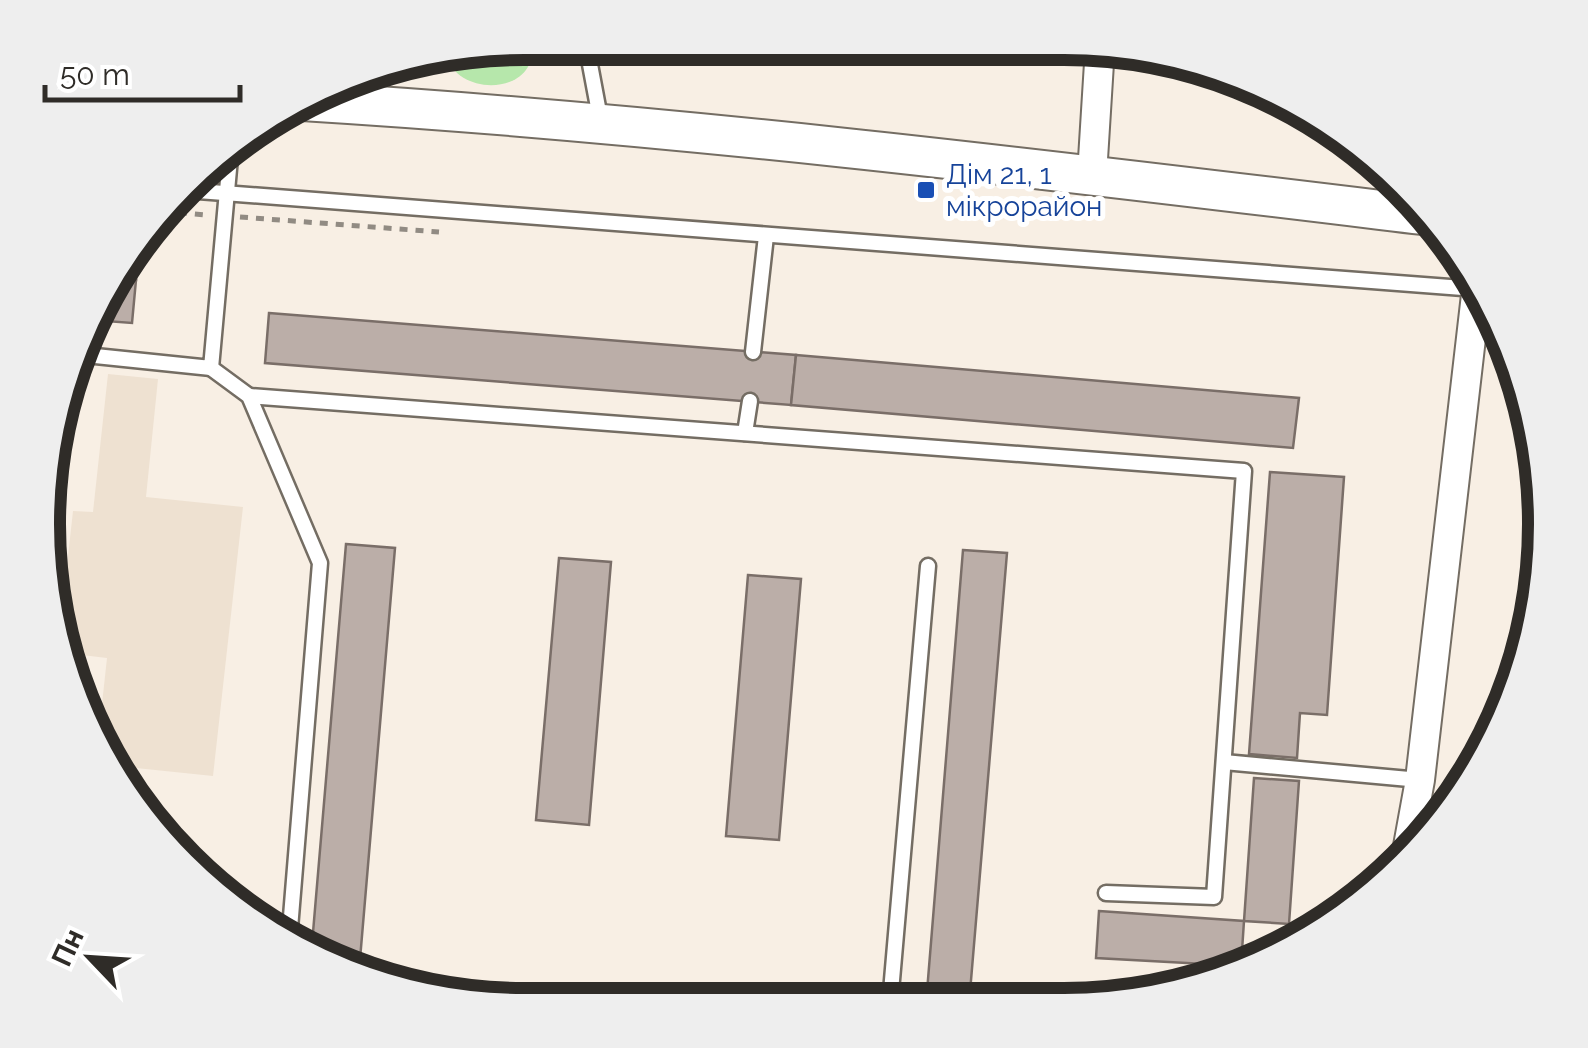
<svg xmlns="http://www.w3.org/2000/svg" width="1588" height="1048" viewBox="0 0 1588 1048" font-family="Raleway,sans-serif">
  <rect width="100%" height="100%" fill="#f8efe4"/>
  <polygon fill="#eee1d1" points="108,374 158,379 146,497 243,507 213,776 107,765 98,741 107,658 65,653 59,638 73,511 93,512"/>
  <path fill="#b6e7ab" d="M532 43C539 97 455 97 447 55Z"/>
  <g fill="#bbaea8" stroke="#7a6e68" stroke-width="2.5">
    <polygon points="137,239 136,280 115,279"/>
    <polygon points="115,279 136,280 132,323 91,320"/>
    <polygon points="269,313 796,355 791,405 265,363"/>
    <polygon points="796,355 1299,398 1293,448 791,405"/>
    <polygon points="1270,472 1344,477 1327,715 1300,713 1297,758 1249,754"/>
    <polygon points="346,544 395,548 359,971 311,956"/>
    <polygon points="963,550 1007,553 969,1004 926,1004"/>
    <polygon points="559,558 611,562 589,825 536,820"/>
    <polygon points="748,575 801,579 779,840 726,836"/>
    <polygon points="1254,778 1299,781 1289,924 1244,921"/>
    <polygon points="1099,911 1244,921 1241,966 1096,958"/>
  </g>
  <g fill="none" stroke-linecap="round" stroke-linejoin="round">
    <g stroke="#746d63" stroke-width="19">
      <g id="lane">
        <polyline points="586,43 601,123"/>
        <polyline points="340,101 360,73"/>
        <polyline points="185,190 1476,289"/>
        <polyline points="753,352 766,236"/>
        <polyline points="76,354 211,368 231,147"/>
        <polyline points="211,368 249,396 320,563 289,941"/>
        <polyline points="249,396 1244,471 1214,897 1106,893"/>
        <polyline points="745,433 750,401"/>
        <polyline points="1224,762 1420,780"/>
        <polyline points="890,1003 928,566"/>
      </g>
    </g>
    <g stroke="#746d63" stroke-width="32">
      <g id="street">
        <polyline points="1092,175 1100,47"/>
        <polyline points="1406,857 1420,780 1477,286"/>
      </g>
    </g>
    <g stroke="#746d63" stroke-width="42">
      <path id="secondary" d="M302 101C677 124 1050 170 1422 215"/>
    </g>
    <g stroke="#918b83" stroke-width="5" stroke-dasharray="8 8" stroke-linecap="butt">
      <polyline points="163,211 205,215"/>
      <polyline points="240,217 439,232"/>
    </g>
    <use href="#lane" stroke="#fff" stroke-width="14"/>
    <use href="#street" stroke="#fff" stroke-width="28"/>
    <use href="#secondary" stroke="#fff" stroke-width="38"/>
  </g>
  <rect fill="#1a4fb4" stroke="#fff" stroke-width="4" x="916" y="180" width="20" height="20" rx="5"/>
  <g text-anchor="middle" stroke-width="10" stroke-linejoin="round" paint-order="stroke">
    <g font-size="28" fill="#164399" stroke="#fff" text-anchor="start">
      <text x="946" y="184">Дім 21, 1<tspan x="946" dy="32">мікрорайон</tspan></text>
    </g>
  </g>
  <path d="M0 0H1588V1048H0ZM524 60H1064A464 464 0 0 1 1528 524V524A464 464 0 0 1 1064 988H524A464 464 0 0 1 60 524V524A464 464 0 0 1 524 60Z" fill="#eee" fill-rule="evenodd"/>
  <path fill="none" stroke="#2f2c28" stroke-width="12" d="M524 60H1064A464 464 0 0 1 1528 524V524A464 464 0 0 1 1064 988H524A464 464 0 0 1 60 524V524A464 464 0 0 1 524 60Z"/>
  <g transform="translate(90 958) rotate(295)" stroke="#ffffff" stroke-width="8" paint-order="stroke">
  <path d="M0-8L18 38L0 25L-18 38Z" fill="#2f2c28"/>
  <text y="-15" font-size="28" font-weight="bold" text-anchor="middle" fill="#2f2c28">Пн</text>
  </g>
  <path d="M45 85v15h195v-15" fill="none" stroke="#2f2c28" stroke-width="5"/>
  <text x="60" y="85" font-size="30" fill="#2f2c28" stroke="#ffffff" stroke-width="8" paint-order="stroke">50 m</text>
</svg>
